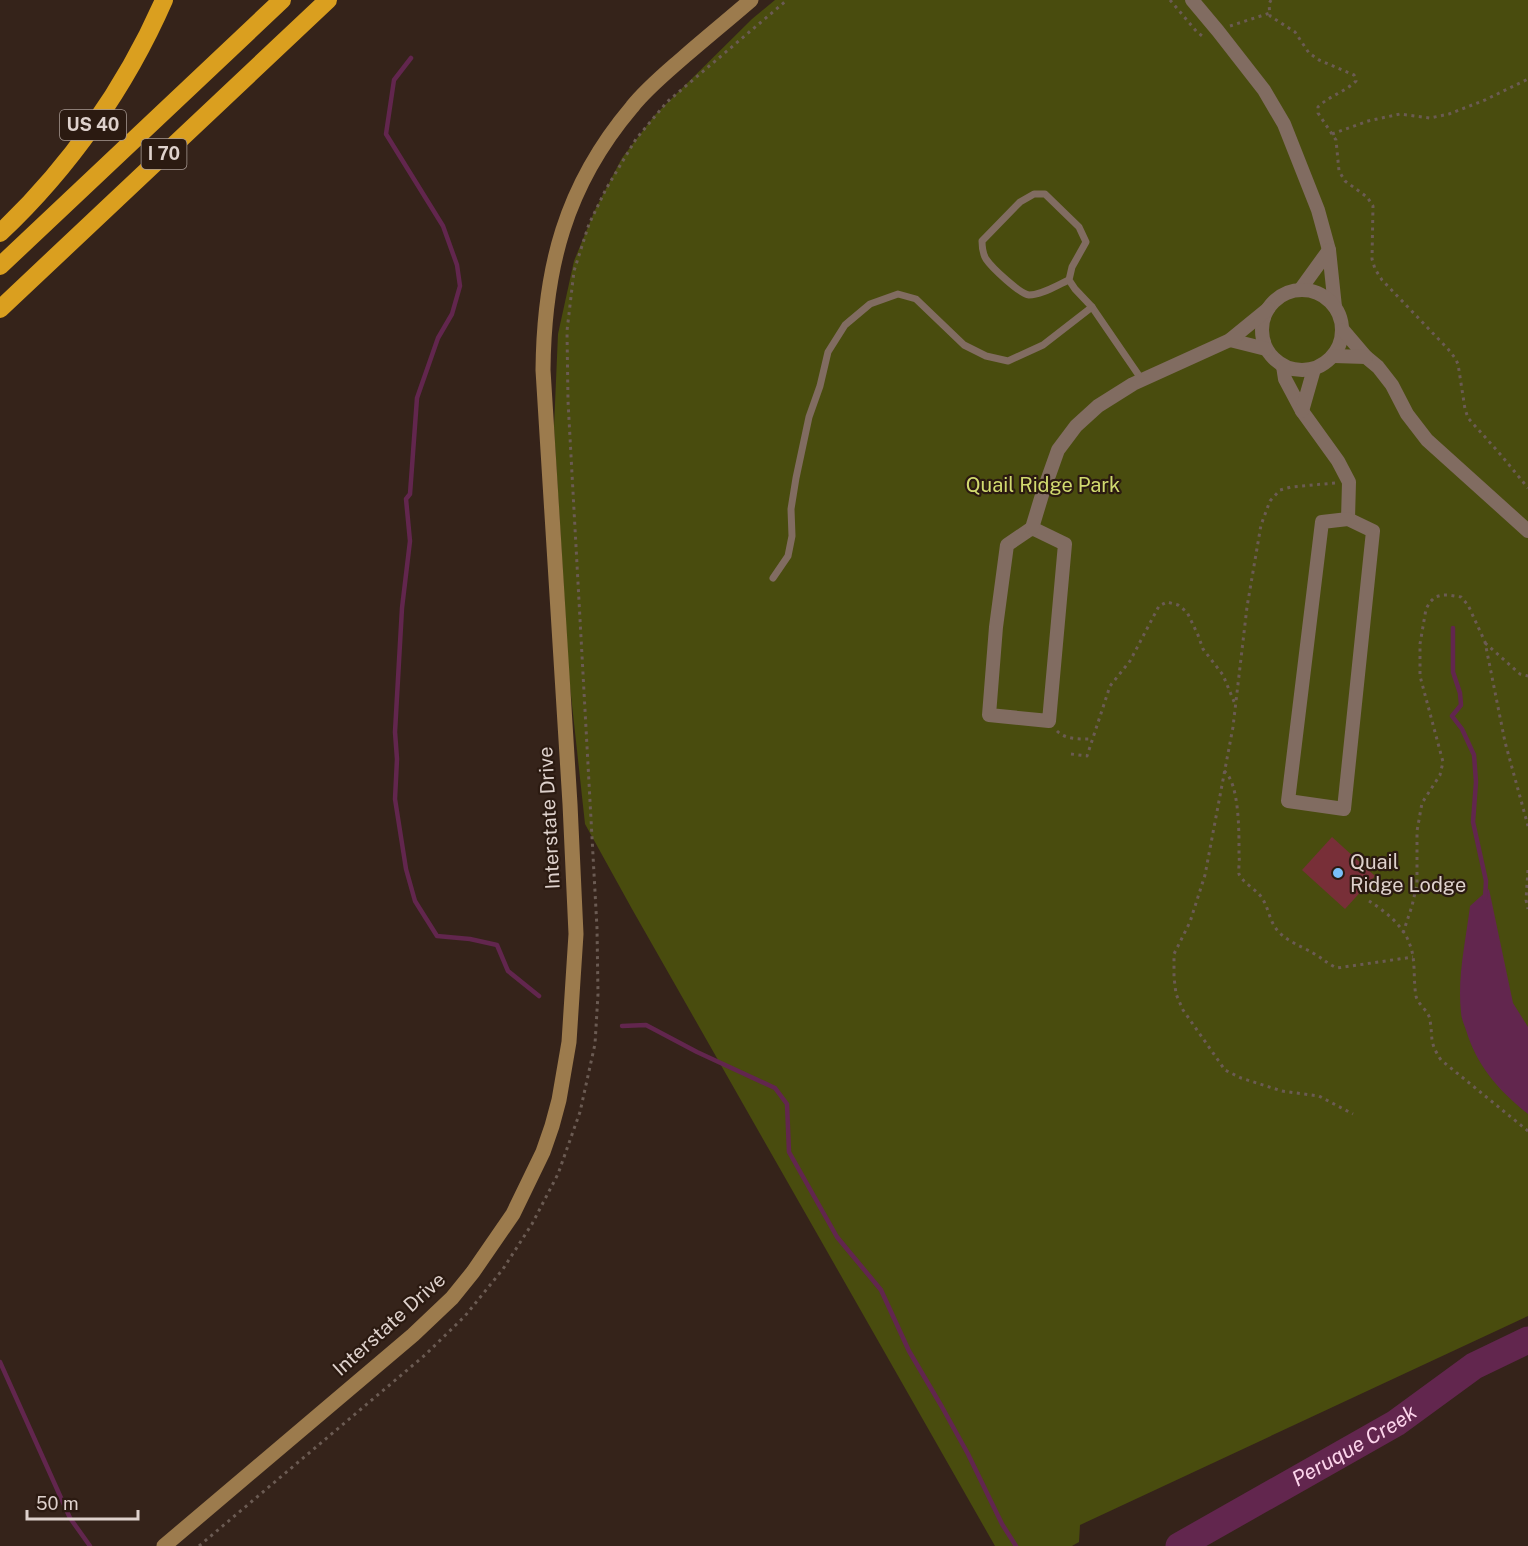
<svg xmlns="http://www.w3.org/2000/svg" width="1528" height="1546" viewBox="0 0 1528 1546" font-family="'Public Sans',sans-serif">
  <rect width="100%" height="100%" fill="#35231a"/>
  <polygon fill="#494c0e" points="775,0 1528,0 1528,1316 1080,1525 1079,1542 1072,1546 995,1546 632,909 585,824 569,677 554,427 558,334 574,261 595,210 622,158 655,115 752,19"/>
  <path fill="#62264e" d="M1489 889 1513 1003 1528 1027V1114C1498 1090 1477 1066 1466 1030 1464 1024 1461 1018 1461 1012 1457 977 1466 940 1470 906Z"/>
  <g fill="none" stroke-linecap="round" stroke-linejoin="round">
    <g stroke="#62264e" stroke-width="4.5">
      <polyline points="411,58 394,80 386,134 443,226 457,265 460,286 452,314 438,338 417,398 410,494 406,499 410,541 402,608 395,732 397,759 395,799 406,869 415,901 437,936 470,939 497,945 508,971 539,996"/>
      <polyline points="1453,628 1453,672 1460,693 1461,705 1452,716 1462,729 1474,755 1476,782 1473,822 1486,881 1485,898"/>
      <polyline points="622,1026 646,1025 697,1052 775,1088 787,1104 789,1152 837,1237 881,1290 909,1351 942,1407 968,1454 1002,1524 1016,1546"/>
      <polyline points="0,1362 70,1518 90,1546"/>
    </g>
    <path stroke="#62264e" stroke-width="27" id="s1" d="M1179 1546 1396 1423 1474 1366 1528 1340"/>
  </g>
  <polygon fill="#782f38" points="1332,837 1375,876 1345,909 1302,870"/>
  <g fill="none" stroke-linecap="round" stroke-linejoin="round">
    <g stroke="#6b5b53" stroke-width="3" stroke-dasharray="3 4.5" stroke-linecap="butt">
      <polyline points="1170,0 1197,32 1205,38"/>
      <path d="M1271 0 1269 4 1270 16 1295 32 1309 53 1319 60 1354 75 1356 81C1345 92 1329 96 1318 107V113L1336 140 1339 171 1345 181 1367 197 1373 206 1372 259 1375 269 1382 280 1448 349 1455 358 1458 364 1465 409 1468 418 1501 455 1528 488"/>
      <polyline points="1230,26 1270,13"/>
      <polyline points="1332,134 1368,121 1400,114 1430,118 1449,114 1485,100 1528,79"/>
      <polyline points="1335,483 1291,487 1280,490 1270,501 1261,525 1247,607 1233,727 1205,875 1190,922 1174,954 1174,977 1176,994 1183,1010 1225,1070 1241,1078 1282,1091 1319,1096 1353,1114"/>
      <polyline points="1485,643 1520,674 1528,676"/>
      <path d="M1057 731C1066 740 1081 739 1092 739"/>
      <polyline points="1071,754 1087,756 1110,686 1130,661 1159,606 1167,602 1178,605 1187,612 1198,635 1203,649 1223,675 1235,704"/>
      <path d="M1224 771C1240 783 1239 836 1239 856 1240 862 1238 869 1239 874 1242 882 1257 890 1262 898 1268 907 1269 918 1275 927 1283 940 1301 946 1313 953 1322 958 1328 964 1337 968L1413 957"/>
      <polyline points="1528,870 1526,900 1528,909"/>
      <path d="M1369 901C1385 911 1404 926 1410 945 1416 960 1413 980 1416 996 1418 1005 1429 1011 1430 1020 1433 1039 1429 1042 1441 1060L1528 1131"/>
      <polyline points="1403,933 1412,906 1417,884 1417,831 1422,803 1440,775 1443,762 1420,676 1420,644 1426,609 1430,602 1435,597 1442,595 1449,595 1461,597 1468,605 1485,642 1505,742 1528,826"/>
      <polyline points="199,1546 425,1355 465,1316 503,1269 532,1224 558,1174 580,1112 595,1044 598,994 597,928 568,401 567,331 574,271 589,224 606,189 636,139 667,102 787,0"/>
    </g>
    <g stroke="#816c61" stroke-width="7">
      <path d="M1069 280C1057 285 1042 295 1029 295 1020 294 992 268 986 259 983 254 982 247 982 241L1020 202 1034 194H1045L1079 227 1086 242 1072 267 1069 280 1075 289 1092 307 1142 380"/>
      <polyline points="773,578 788,556 792,536 791,509 796,478 809,417 820,386 828,352 845,325 870,304 898,294 916,299 964,345 986,356 1008,361 1043,345 1092,307"/>
    </g>
    <g stroke="#816c61" stroke-width="14">
      <polyline points="1192,0 1218,31 1264,90 1284,124 1318,210 1329,250 1335,307"/>
      <polyline points="1300,290 1329,250"/>
      <circle cx="1302" cy="330" r="40"/>
      <polyline points="1343,330 1366,357 1378,367 1392,385 1407,414 1427,440 1528,531"/>
      <polyline points="1230,340 1266,349"/>
      <polyline points="1334,356 1366,357"/>
      <polyline points="1283,366 1285,379 1302,411 1338,461 1349,482 1348,519"/>
      <polyline points="1302,411 1314,369"/>
      <polygon points="1348,519 1373,531 1344,809 1288,801 1322,522"/>
      <polygon points="1032,528 1065,544 1049,721 989,715 996,627 1007,545"/>
      <polyline points="1032,528 1042,495 1058,450 1076,426 1098,406 1133,384 1230,340 1268,309"/>
    </g>
    <path stroke="#9c7b4d" stroke-width="15" d="M164 1546 413 1335 452 1298 473 1272 513 1214 543 1152 552 1126 559 1100 569 1042 576 934 570 804 543 370C544 269 565 186 632 107 647 88 667 72 685 56 707 37 729 19 751 0"/>
    <g stroke="#da9f1f" stroke-width="18">
      <path d="M0 233C69 168 126 87 164 0"/>
      <polyline points="0,266 282,0"/>
      <polyline points="0,309 328,0"/>
    </g>
  </g>
  <circle fill="#79bff8" stroke="#2b1a11" stroke-width="2" cx="1338" cy="873" r="6"/>
  <g text-anchor="middle" stroke-width="4.5" stroke-linejoin="round" paint-order="stroke">
    <g fill="#2b1a11" stroke="#a89a94" stroke-width="1.5">
      <rect x="60" y="110" width="66" height="30" rx="4.5"/>
      <rect x="141.5" y="139" width="45" height="30" rx="4.5"/>
    </g>
    <g font-size="18" font-weight="bold" fill="#ded1cc">
      <text x="93" y="131">US 40</text>
      <text x="164" y="160">I 70</text>
    </g>
    <g font-size="20" fill="#d1da6f" stroke="#2b1a11">
      <text x="1043" y="492">Quail Ridge Park</text>
    </g>
    <g font-size="20" fill="#ded1cc" stroke="#2b1a11">
      <text transform="translate(549 818) rotate(-93)" y="7">Interstate Drive</text>
      <text transform="translate(389 1324) rotate(-42)" y="7">Interstate Drive</text>
    </g>
    <g font-size="20" fill="#ded1cc" stroke="#2b1a11" text-anchor="start">
      <text x="1350" y="869">Quail<tspan x="1350" dy="23">Ridge Lodge</tspan></text>
    </g>
    <g font-size="21" font-style="italic" fill="#fcd4eb" stroke="#2b1a11">
      <text dy="7" stroke="none"><textPath href="#s1" startOffset="202">Peruque Creek</textPath></text>
    </g>
  </g>
  <path d="M27 1510v9h111v-9" fill="none" stroke="#ded1cc" stroke-width="3"/>
  <text x="36" y="1510" font-size="18" fill="#ded1cc" stroke="#2b1a11" stroke-width="4.5" paint-order="stroke">50 m</text>
</svg>
